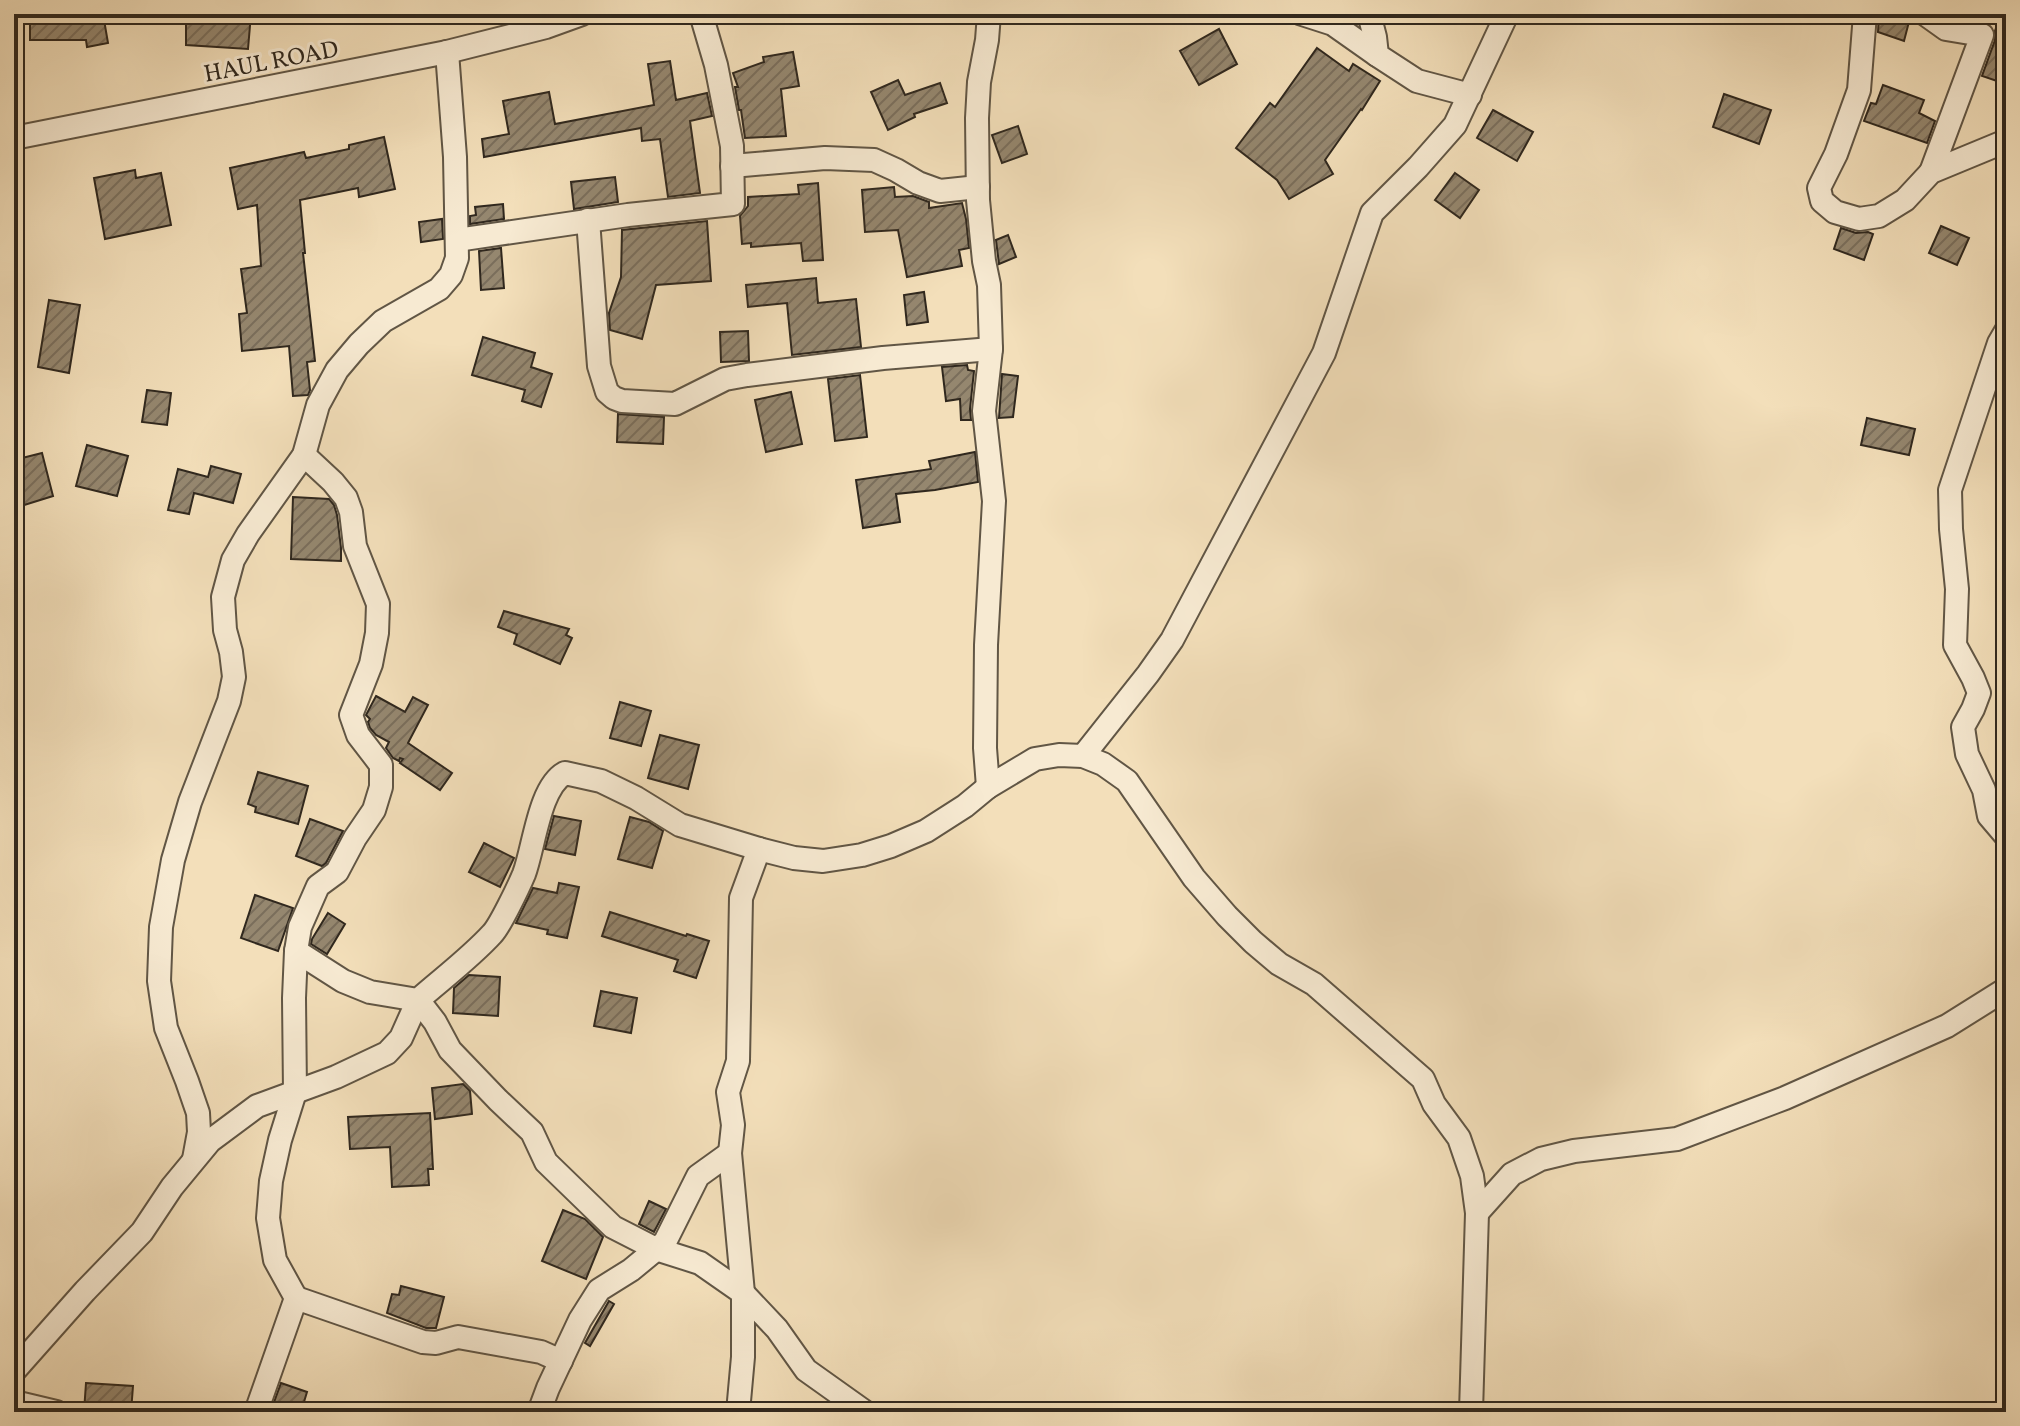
<svg xmlns="http://www.w3.org/2000/svg" width="2020" height="1426" viewBox="0 0 2020 1426" font-family="Vollkorn,serif">
  <defs>
    <pattern id="building-hatch" width="6" height="6" patternUnits="userSpaceOnUse" patternTransform="scale(2)"><rect width="6" height="6" fill="#95876f"/><path d="M-1 1l2-2M0 6l6-6M5 7l2-2" fill="none" stroke="#7a6e5b"/></pattern>
  </defs>
  <rect width="100%" height="100%" fill="#f3dfba"/>
  <filter id="stains"><feTurbulence type="fractalNoise" baseFrequency=".0025" numOctaves="4"/><feColorMatrix values="0 0 0 0 .2 0 0 0 0 .09 0 0 0 0 .02 0 0 0 .5 -.17"/></filter>
  <radialGradient id="worn" r=".72"><stop offset=".6" stop-color="#630" stop-opacity="0"/><stop offset="1" stop-color="#630" stop-opacity=".3"/></radialGradient>
  <g fill="url(#building-hatch)" stroke="#30281e" stroke-width="2">
    <polygon points="30,14 103,14 108,43 87,47 86,40 30,40"/>
    <polygon points="186,14 251,14 248,49 186,45"/>
    <polygon points="1879,14 1911,14 1904,41 1878,32"/>
    <polygon points="2001,14 2006,14 2006,84 1982,76 1995,40 1995,31"/>
    <polygon points="1219,29 1237,64 1199,85 1180,51"/>
    <polygon points="1317,48 1349,71 1353,64 1380,81 1362,110 1361,109 1325,160 1333,174 1289,199 1277,180 1236,148 1270,103 1275,107"/>
    <polygon points="793,52 799,86 781,89 786,136 745,138 741,110 739,110 735,87 738,87 733,73 764,62 763,57"/>
    <polygon points="670,61 676,100 707,93 712,116 690,121 700,193 668,197 660,139 642,141 641,128 484,157 482,139 509,134 503,101 549,92 555,124 654,105 648,64"/>
    <polygon points="898,80 905,95 940,83 947,103 914,114 915,117 888,130 871,92"/>
    <polygon points="1883,85 1924,100 1919,113 1935,121 1927,143 1864,121 1871,103 1876,104"/>
    <polygon points="1724,94 1771,110 1759,144 1713,127"/>
    <polygon points="1493,110 1533,132 1517,161 1477,138"/>
    <polygon points="1018,126 1027,154 1002,163 992,135"/>
    <polygon points="384,137 395,189 359,197 358,188 300,200 305,253 303,253 315,361 307,362 310,390 308,395 293,396 289,346 242,351 239,314 247,313 241,269 261,266 257,205 238,209 230,168 304,152 306,158 349,149 349,145"/>
    <polygon points="135,170 136,178 161,173 171,225 105,239 94,178"/>
    <polygon points="1455,173 1479,190 1460,218 1435,200"/>
    <polygon points="615,177 618,202 574,209 571,182"/>
    <polygon points="818,183 823,260 803,261 801,243 751,247 751,243 742,244 740,216 748,206 748,197 799,194 798,185"/>
    <polygon points="894,187 895,197 913,196 929,202 929,208 962,203 966,219 969,248 959,250 962,266 907,277 898,230 865,232 862,190"/>
    <polygon points="503,204 504,219 470,224 470,216 476,215 475,207"/>
    <polygon points="442,219 443,239 421,242 419,222"/>
    <polygon points="707,221 711,281 656,285 642,339 610,330 609,313 621,277 622,230"/>
    <polygon points="1941,226 1969,238 1957,265 1929,253"/>
    <polygon points="1841,228 1856,233 1868,232 1873,234 1864,260 1834,249"/>
    <polygon points="1008,235 1016,257 999,264 996,240"/>
    <polygon points="501,248 504,288 481,290 479,251"/>
    <polygon points="816,278 818,303 856,299 861,347 792,355 787,303 748,307 746,285"/>
    <polygon points="924,292 928,322 907,325 904,295"/>
    <polygon points="49,300 80,305 69,373 38,367"/>
    <polygon points="748,331 749,361 721,362 720,332"/>
    <polygon points="483,337 535,353 531,367 552,374 541,407 522,401 525,390 472,375"/>
    <polygon points="967,365 968,370 974,371 970,409 971,420 961,420 960,399 946,401 942,367"/>
    <polygon points="1002,374 1018,376 1013,417 999,418"/>
    <polygon points="860,375 867,437 835,441 828,379"/>
    <polygon points="147,390 171,393 167,425 142,422"/>
    <polygon points="791,392 802,444 766,452 755,400"/>
    <polygon points="618,414 664,417 663,444 617,442"/>
    <polygon points="1867,418 1915,429 1909,455 1861,445"/>
    <polygon points="87,445 128,456 117,496 76,486"/>
    <polygon points="975,452 978,482 935,490 896,494 900,522 863,528 856,480 931,469 929,461"/>
    <polygon points="42,453 53,496 21,506 14,507 14,460"/>
    <polygon points="211,466 241,474 233,503 194,493 189,514 168,510 178,469 208,477"/>
    <polygon points="293,497 329,499 334,505 337,515 341,548 341,561 291,559"/>
    <polygon points="504,611 569,629 566,635 572,638 560,664 514,644 517,634 498,627"/>
    <polygon points="376,696 405,712 413,697 428,705 408,743 452,773 440,790 400,763 403,759 400,758 399,761 393,758 386,748 389,742 376,735 370,728 368,722 370,719 366,715"/>
    <polygon points="620,702 651,711 641,746 610,738"/>
    <polygon points="660,735 699,745 688,789 648,778"/>
    <polygon points="258,772 308,786 298,824 255,812 256,807 248,804"/>
    <polygon points="554,816 581,821 575,855 545,849"/>
    <polygon points="630,817 649,822 663,831 652,868 618,859"/>
    <polygon points="310,819 343,831 326,863 322,866 296,856"/>
    <polygon points="484,843 514,858 500,887 469,872"/>
    <polygon points="559,883 579,887 567,938 547,934 548,930 516,923 533,888 557,893"/>
    <polygon points="255,895 293,908 278,951 241,938"/>
    <polygon points="610,912 686,936 687,934 709,941 696,978 674,971 678,960 602,936"/>
    <polygon points="328,913 345,924 327,954 311,944 312,939"/>
    <polygon points="469,975 500,977 498,1016 453,1013 454,988"/>
    <polygon points="601,991 637,998 631,1033 594,1026"/>
    <polygon points="463,1084 470,1091 472,1114 435,1119 432,1088"/>
    <polygon points="430,1113 433,1169 428,1169 429,1185 392,1187 390,1147 350,1149 348,1117"/>
    <polygon points="649,1201 666,1209 654,1232 639,1224"/>
    <polygon points="563,1210 585,1219 603,1237 586,1279 542,1261"/>
    <polygon points="401,1286 444,1297 436,1328 426,1328 387,1313 392,1294 399,1295"/>
    <polygon points="609,1301 614,1304 590,1346 585,1343"/>
    <polygon points="86,1383 133,1386 131,1412 84,1412"/>
    <polygon points="281,1383 307,1392 301,1412 295,1412 273,1405"/>
  </g>
  <g fill="none" stroke-linecap="round" stroke-linejoin="round">
    <g stroke="#615645" stroke-width="26">
      <g id="street">
        <polyline points="1302,14 1333,24 1377,55"/>
        <polyline points="1369,14 1375,37 1377,55 1417,81 1470,95"/>
        <polyline points="1865,14 1859,90 1836,154 1819,188 1822,201 1835,212 1859,219 1879,216 1905,200 1931,172 2006,141"/>
        <polyline points="1925,14 1946,29 1982,35 1931,172"/>
        <polyline points="14,138 447,52 546,27 582,14"/>
        <polyline points="732,166 825,158 874,160 896,170 918,183 940,191 978,187"/>
        <polyline points="588,220 599,366 607,392 614,398 622,401 675,404 725,379 747,375 883,358 991,349"/>
        <polyline points="457,240 628,215 733,204 732,146 716,65 701,14"/>
        <polyline points="2006,331 1999,343 1950,490 1951,529 1957,589 1955,645 1973,678 1979,693 1973,709 1963,727 1967,754 1984,790 1989,816 2006,836"/>
        <path d="M304 455 333 482 346 498 351 512 355 546 378 604 377 633 371 664 351 715 358 735 381 765V787L374 810 355 838 337 872 318 886 300 927 296 951 343 981 370 992 418 1000C443 978 470 958 492 934 500 926 519 886 524 874 534 848 539 787 565 773L601 781 636 798 680 825 759 849 794 858 823 861 862 855 891 846 926 831 965 806 988 787 1035 759 1059 755 1083 756 1103 764 1127 781 1194 878 1227 916 1253 942 1279 964 1314 984 1423 1079 1434 1104 1459 1138 1472 1176 1477 1213 1471 1412"/>
        <polyline points="1083,756 1148,674 1172,640 1324,353 1372,213 1418,167 1455,125 1507,14"/>
        <polyline points="988,787 985,748 986,645 994,501 984,411 991,349 989,285 984,261 978,200 977,118 979,82 987,40 989,14"/>
        <polyline points="418,1000 435,1022 450,1050 498,1100 532,1132 546,1162 613,1227 656,1249 700,1263 743,1293 777,1329 806,1370 865,1412"/>
        <polyline points="194,1159 199,1132 198,1113 187,1081 166,1028 159,981 161,927 173,860 190,802 229,701 234,677 231,652 225,630 223,597 233,560 248,534 304,455 318,405 337,370 359,344 383,321 439,289 451,275 457,258 455,157 447,52"/>
        <polyline points="1477,1213 1512,1174 1541,1159 1574,1151 1677,1139 1785,1098 1947,1026 2006,989"/>
        <polyline points="296,1298 275,1260 268,1218 271,1181 280,1140 295,1092 294,998 296,951"/>
        <polyline points="14,1371 85,1291 142,1232 172,1187 210,1141 257,1106 336,1077 387,1053 401,1038 418,1000"/>
        <polyline points="14,1402 56,1412"/>
        <polyline points="256,1412 296,1298 423,1342 436,1343 458,1337 541,1352 561,1361"/>
        <polyline points="539,1412 548,1388 580,1320 599,1290 631,1270 665,1242 698,1176 730,1153"/>
        <polyline points="738,1412 743,1357 743,1293 730,1153 733,1125 728,1092 738,1061 741,898 759,849"/>
      </g>
    </g>
    <use href="#street" stroke="#f7ead2" stroke-width="22"/>
  </g>
  <g text-anchor="middle" stroke-width="6" stroke-linejoin="round" paint-order="stroke">
    <g font-size="24" fill="#30281e" stroke="#f7ead2">
      <text transform="translate(271 61) rotate(-11)" y="8">HAUL ROAD</text>
    </g>
  </g>
  <rect width="2020" height="1426" fill="none" stroke="#f3dfba" stroke-width="48"/>
  <rect x="16" y="16" width="1988" height="1394" fill="none" stroke="#30281e" stroke-width="4"/>
  <rect x="24" y="24" width="1972" height="1378" fill="none" stroke="#30281e" stroke-width="2"/>
  <rect width="100%" height="100%" filter="url(#stains)"/>
  <rect width="100%" height="100%" fill="url(#worn)"/>
</svg>
